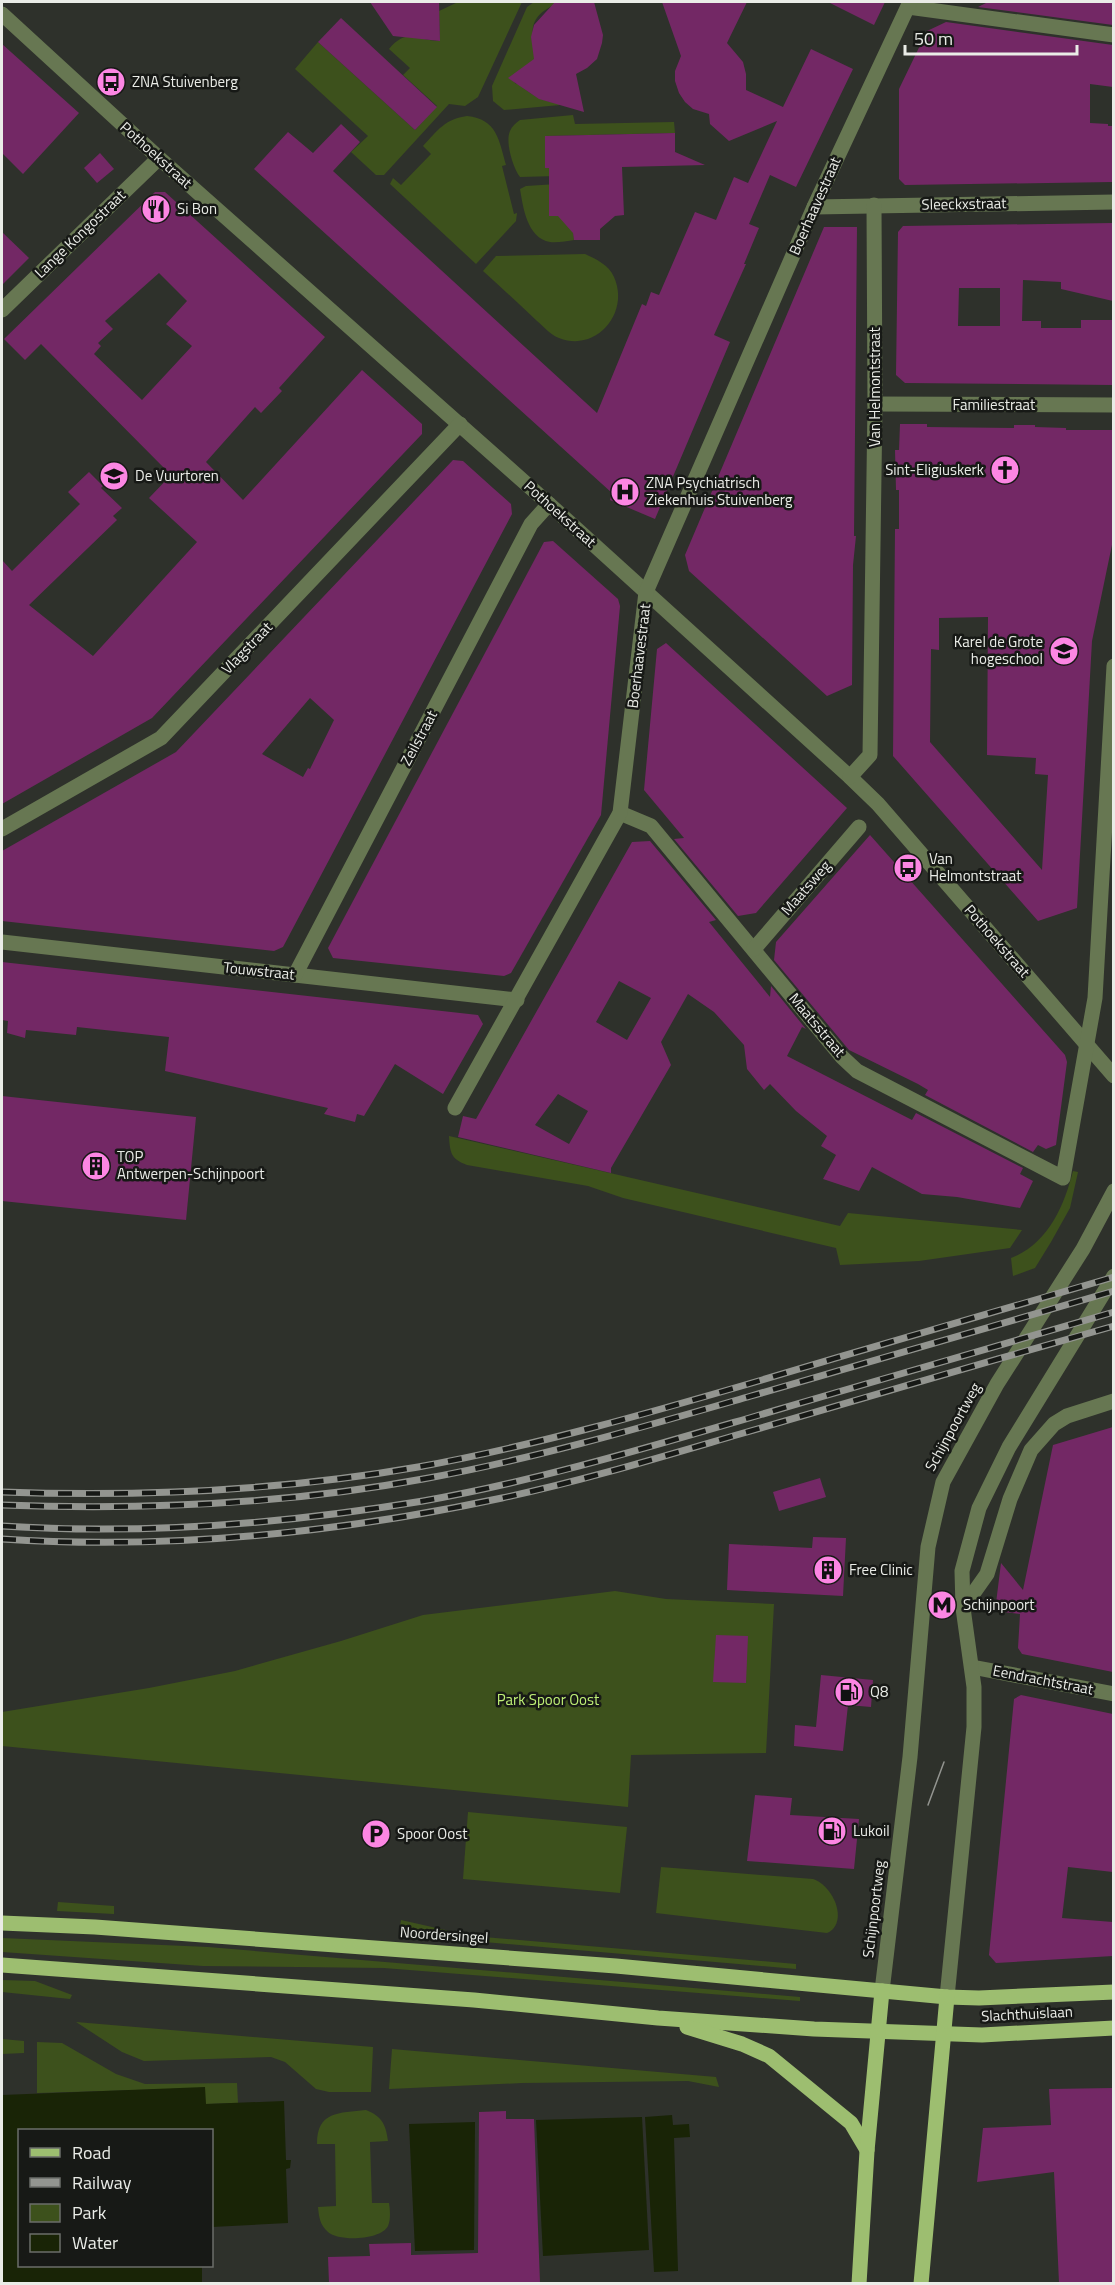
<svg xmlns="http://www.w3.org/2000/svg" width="1115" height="2285" viewBox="0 0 1115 2285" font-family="'Titillium Web',sans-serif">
  <rect width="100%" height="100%" fill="#2e312b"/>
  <g fill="#3d511c">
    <path d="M458 2H522L478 97 465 106 449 104 384 175H376L351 152 368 136 295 69 318 42 415 130 437 106 403 75 410 68 389 49C408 27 416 41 440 41L439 11Z"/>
    <path d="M534 2H558L559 3C526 16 530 33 539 61L510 77 516 84 518 83C536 101 556 106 582 103L504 110 493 101 492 86 527 7Z"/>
    <path d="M573 115 575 124 674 122 675 133 546 136 557 168V176L520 177C513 168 505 142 510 131 512 126 516 123 520 120Z"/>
    <path d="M467 116C497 119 499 140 506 165L502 166 514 214 517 213 516 221 476 264 390 184 393 178 401 185 431 154 423 146C438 130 445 119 467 116Z"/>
    <path d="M557 184V194L549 195V216H561L573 224 574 240C567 241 557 243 550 242 527 238 523 207 520 189L526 186Z"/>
    <path d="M585 254C596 259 609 265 614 277 630 312 597 353 559 338 551 335 544 327 537 321 519 304 501 287 483 271L496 256Z"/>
    <path d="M449 1136 840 1226 848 1213 1022 1230 1010 1248 919 1261 840 1265 836 1248 623 1198 588 1186 467 1165C451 1159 450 1153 449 1136Z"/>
    <path d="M1073 1171 1078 1172 1070 1208 1051 1242 1035 1268 1013 1276 1011 1258C1048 1244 1064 1206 1073 1171Z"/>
    <polygon points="615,1591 666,1599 774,1604 766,1753 631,1755 628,1807 2,1746 2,1712 149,1688 235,1671 341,1641 423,1615"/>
    <polygon points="468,1812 627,1827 620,1893 463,1879"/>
    <path d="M661 1867 813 1879C834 1886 849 1923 827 1933L656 1913Z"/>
    <polygon points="58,1902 114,1906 114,1914 57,1911"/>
    <polygon points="401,1920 472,1936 796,1964 796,1969 438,1938 400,1926"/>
    <polygon points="2,1938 208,1947 800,1997 800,2001 384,1968 203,1966 2,1952"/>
    <polygon points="2,1980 35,1981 72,1995 70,1999 2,1992"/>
    <polygon points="76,2022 373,2047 371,2092 329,2092 316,2089 285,2062 271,2057 144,2061 122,2052"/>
    <polygon points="2,2039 24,2041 24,2053 2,2054"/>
    <polygon points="37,2042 62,2043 116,2074 145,2084 237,2083 238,2103 205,2104 204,2088 37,2093"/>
    <polygon points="392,2049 716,2077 719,2087 688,2081 522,2083 389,2089"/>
    <path d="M366 2110C382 2116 386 2125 388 2141L370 2142 372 2203H389C390 2210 391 2219 388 2226 381 2240 339 2242 328 2232 320 2225 319 2217 318 2207L336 2206 335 2144H317C317 2111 339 2113 366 2110Z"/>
  </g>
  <g fill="#192406">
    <polygon points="205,2087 206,2104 284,2101 286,2160 291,2160 290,2168 286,2169 288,2223 212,2227 212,2130 20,2130 20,2266 202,2266 202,2283 2,2283 2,2095"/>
    <polygon points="672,2115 673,2125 689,2124 690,2137 674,2138 678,2271 654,2272 645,2117"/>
    <polygon points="642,2117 649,2250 543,2256 536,2120"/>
    <polygon points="475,2122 474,2250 415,2251 409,2124"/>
  </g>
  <g fill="#732865" fill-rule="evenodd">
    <polygon points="370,2 439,2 440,41 393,36"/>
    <polygon points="555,2 594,2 603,35 602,43 597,59 587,68 576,74 584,112 539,99 508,78 534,59 531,37 534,25"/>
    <polygon points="662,2 747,2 727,43 743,62 746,74 746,90 783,107 811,49 853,69 796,187 770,175 749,224 759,228 744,264 746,264 714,335 730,342 655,519 610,500 612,493 254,169 288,132 313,153 341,124 360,142 333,171 597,413 642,304 646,306 651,292 659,295 695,212 716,220 734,177 748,183 777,121 729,141 710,124 709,114 693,109 685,102 679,93 675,81 675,71 681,56"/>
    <polygon points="828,2 885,2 874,25"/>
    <polygon points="988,2 1113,2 1113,25 978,7"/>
    <polygon points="341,18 437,107 415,130 318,42"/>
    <polygon points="946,22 1113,45 1113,87 1090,84 1090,123 1108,124 1108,126 1113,126 1113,182 905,185 899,179 899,89 927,31"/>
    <polygon points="2,44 79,113 23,174 2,153"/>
    <polygon points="675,133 675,152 705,165 622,167 624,215 615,216 600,229 600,240 574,240 573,233 558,216 549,216 549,168 545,168 545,136"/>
    <polygon points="100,153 114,169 97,183 84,168"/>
    <path d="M155 192H165L325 337 279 388 282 391 261 413 255 407 206 462 243 500 362 370 422 424V434L152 718 2 804V560L12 571 80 504 68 492 89 472 103 486 101 488 122 508 113 516 117 520 29 605 93 656 197 542 149 498 171 475 41 344 25 360 4 339ZM159 273 187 301 166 324 192 346 142 400 94 354 101 346 98 343 113 329 105 321Z"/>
    <path d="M1113 223V301L1061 289V282L1023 280 1022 321H1041V328H1081V320H1113V385L905 383 896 375 898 232 903 226ZM959 288H1000V326H958Z"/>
    <polygon points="824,227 857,227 854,536 856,536 853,565 852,685 827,696 689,571 685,555"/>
    <polygon points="2,232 29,258 2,285"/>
    <path d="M900 424H927V427L1014 428V425H1035V427L1066 428V430H1113V540L1092 641 1077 908 1038 921 893 756 895 529H899V490H896L895 450H899ZM988 617 987 755 1036 758 1035 774 1048 775 1042 870 930 742 931 649 939 650V618Z"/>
    <path d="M453 460 463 461 493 488 511 504 512 514 283 947 274 951 2 921V851L176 752ZM310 698 334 720 310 769 308 768 303 777 262 754Z"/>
    <polygon points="553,541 618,599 620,606 601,815 511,973 504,976 333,958 328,948 544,542"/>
    <polygon points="666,643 847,808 756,913 738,916 674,839 684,838 644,790 657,649"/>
    <polygon points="870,835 1065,1055 1067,1062 1056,1145 1046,1149 1038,1145 1033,1152 925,1095 928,1090 918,1084 849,1050 774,960 776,942"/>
    <path d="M650 841 716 920 709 922 770 997 771 986 806 1029 802 1027 787 1056 912 1120 916 1113 1023 1168 1020 1174 1033 1181 1020 1208 957 1197 922 1194 872 1167 859 1191 823 1179 836 1155 821 1146 827 1136 796 1111 770 1084 764 1090 747 1069 744 1045 714 1012 688 994 661 1042 671 1065 611 1168V1173L458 1137 463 1116 476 1119 632 842ZM619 981 651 998 627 1040 596 1022ZM558 1094 588 1111 569 1144 535 1125Z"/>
    <polygon points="2,962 478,1015 483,1024 443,1094 395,1064 364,1116 357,1114 355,1122 324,1114 328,1108 165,1071 169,1037 77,1027 76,1035 26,1030 25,1038 7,1033 8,1021 2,1020"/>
    <polygon points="2,1096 196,1117 186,1220 2,1201"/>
    <polygon points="1113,1427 1113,1672 1022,1654 1018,1648 1020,1614 995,1611 1001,1563 1023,1590 1053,1445"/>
    <polygon points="820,1478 826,1497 779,1511 773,1492"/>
    <polygon points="813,1537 846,1538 843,1596 727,1590 729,1544 812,1548"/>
    <polygon points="716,1635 748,1636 746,1683 713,1682"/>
    <polygon points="821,1675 873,1680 871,1707 848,1705 843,1751 794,1746 795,1725 816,1727"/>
    <polygon points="1021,1695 1113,1714 1113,1872 1068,1867 1062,1918 1113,1922 1113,1956 996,1963 989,1955 1014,1699"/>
    <polygon points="755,1795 792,1798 790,1815 859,1819 854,1869 747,1861"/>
    <polygon points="1113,2088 1113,2283 1059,2283 1054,2172 977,2182 983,2128 1051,2125 1049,2089"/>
    <polygon points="506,2111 506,2119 534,2119 540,2283 329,2283 328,2257 370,2256 369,2244 411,2243 411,2255 478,2253 479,2112"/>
  </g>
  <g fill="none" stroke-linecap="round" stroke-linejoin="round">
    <g stroke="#677752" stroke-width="15">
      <polyline points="908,7 1114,35"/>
      <polyline points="2,14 159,158 549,504 850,777 878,804 1114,1076"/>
      <polyline points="814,207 1114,202"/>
      <polyline points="2,310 159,158"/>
      <polyline points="875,404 1114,405"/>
      <polyline points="850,777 870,755 875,404 874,205"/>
      <polyline points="620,813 651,826 842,1057 857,1071 1063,1178 1095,998 1114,666"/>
      <polyline points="2,829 161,738 460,424"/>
      <polyline points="2,942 517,1000"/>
      <polyline points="754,949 859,827"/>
      <polyline points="295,975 531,524 549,504"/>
      <polyline points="455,1108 620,813 646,592 814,207 910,2"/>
      <polyline points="963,1608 987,1574 1010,1499 1031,1450 1054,1424 1067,1416 1114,1401"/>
      <polyline points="972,1667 1114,1694"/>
      <polyline points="882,1991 910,1757 928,1547 943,1482 997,1384 1083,1249 1114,1191"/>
      <polyline points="947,1997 974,1727 974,1687 963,1608 962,1571 979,1508 1009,1447 1114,1276"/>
    </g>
    <g stroke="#9dbe70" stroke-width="15">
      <polyline points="2,1923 95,1927 616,1966 947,1997 979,1998 1114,1992"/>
      <polyline points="2,1965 474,2000 658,2018 814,2029 982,2035 1114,2028"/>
      <polyline points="687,2027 742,2044 769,2056 851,2123 867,2150"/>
      <polyline points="859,2284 867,2151 882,1991"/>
      <polyline points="921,2284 947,1997"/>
    </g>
    <polyline stroke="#939590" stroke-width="1.5" points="928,1805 944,1762"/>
    <g stroke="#939590" stroke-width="7">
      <g id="rail">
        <path d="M2 1492C142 1497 280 1491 418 1467 534 1446 649 1413 762 1380 879 1345 996 1311 1114 1277"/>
        <path d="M2 1505C143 1510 284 1505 423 1479 534 1459 643 1427 751 1396 872 1361 993 1326 1114 1291"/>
        <path d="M2 1526C142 1535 284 1524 423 1501 536 1481 646 1448 756 1416 875 1381 994 1347 1114 1312"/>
        <path d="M2 1539C169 1550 338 1533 502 1498 582 1481 661 1457 740 1434 864 1398 989 1361 1114 1326"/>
      </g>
    </g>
    <use href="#rail" stroke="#171916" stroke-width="4.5" stroke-dasharray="14" stroke-linecap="butt"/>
  </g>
  <defs>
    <g id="bus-disc" transform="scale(1.5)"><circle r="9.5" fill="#fc86e3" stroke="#171916"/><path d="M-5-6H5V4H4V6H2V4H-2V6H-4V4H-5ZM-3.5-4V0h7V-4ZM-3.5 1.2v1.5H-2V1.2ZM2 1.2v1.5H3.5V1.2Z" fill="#111"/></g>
    <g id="restaurant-disc" transform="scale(1.5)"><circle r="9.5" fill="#fc86e3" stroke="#171916"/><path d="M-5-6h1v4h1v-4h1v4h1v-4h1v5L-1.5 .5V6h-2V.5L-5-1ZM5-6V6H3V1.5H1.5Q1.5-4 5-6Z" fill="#111"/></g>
    <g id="church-disc" transform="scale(1.5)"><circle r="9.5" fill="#fc86e3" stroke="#171916"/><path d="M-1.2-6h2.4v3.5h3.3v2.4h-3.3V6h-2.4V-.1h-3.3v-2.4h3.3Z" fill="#111"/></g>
    <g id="school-disc" transform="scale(1.5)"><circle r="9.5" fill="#fc86e3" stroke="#171916"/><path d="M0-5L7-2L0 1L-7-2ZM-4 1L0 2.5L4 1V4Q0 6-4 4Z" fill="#111"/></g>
    <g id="hospital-disc" transform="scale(1.5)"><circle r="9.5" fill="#fc86e3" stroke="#171916"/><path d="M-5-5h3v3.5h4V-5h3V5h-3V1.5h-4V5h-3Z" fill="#111"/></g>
    <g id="university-disc" transform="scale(1.5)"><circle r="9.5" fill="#fc86e3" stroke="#171916"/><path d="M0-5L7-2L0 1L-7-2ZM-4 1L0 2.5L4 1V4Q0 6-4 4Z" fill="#111"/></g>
    <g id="building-disc" transform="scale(1.5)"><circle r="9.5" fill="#fc86e3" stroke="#171916"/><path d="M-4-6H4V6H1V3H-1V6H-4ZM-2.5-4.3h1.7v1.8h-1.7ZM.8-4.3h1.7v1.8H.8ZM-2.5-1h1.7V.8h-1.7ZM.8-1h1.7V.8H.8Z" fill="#111"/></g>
    <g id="metro-disc" transform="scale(1.5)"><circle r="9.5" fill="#fc86e3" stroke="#171916"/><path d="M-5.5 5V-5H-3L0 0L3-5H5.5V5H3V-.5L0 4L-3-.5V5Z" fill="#111"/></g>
    <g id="fuel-disc" transform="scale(1.5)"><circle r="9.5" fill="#fc86e3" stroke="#171916"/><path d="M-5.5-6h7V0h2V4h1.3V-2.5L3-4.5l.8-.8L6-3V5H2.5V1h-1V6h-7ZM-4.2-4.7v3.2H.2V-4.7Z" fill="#111"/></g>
    <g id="parking-disc" transform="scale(1.5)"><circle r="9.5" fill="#fc86e3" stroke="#171916"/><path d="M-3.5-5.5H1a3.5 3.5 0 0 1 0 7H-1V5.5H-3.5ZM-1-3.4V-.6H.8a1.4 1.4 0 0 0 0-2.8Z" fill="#111"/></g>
  </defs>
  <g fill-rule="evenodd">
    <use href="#bus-disc" x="111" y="82"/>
    <use href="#restaurant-disc" x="156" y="209"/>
    <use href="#church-disc" x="1005" y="470"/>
    <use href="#school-disc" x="114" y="476"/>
    <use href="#hospital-disc" x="625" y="492"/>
    <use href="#university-disc" x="1064" y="651"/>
    <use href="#bus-disc" x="908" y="868"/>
    <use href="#building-disc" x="96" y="1166"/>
    <use href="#building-disc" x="828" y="1570"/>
    <use href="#metro-disc" x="942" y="1605"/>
    <use href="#fuel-disc" x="849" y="1692"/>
    <use href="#fuel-disc" x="832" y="1831"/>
    <use href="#parking-disc" x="376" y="1834"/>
  </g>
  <g text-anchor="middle" stroke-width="5" stroke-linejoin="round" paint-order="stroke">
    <g font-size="15" fill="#eaece7" stroke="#171916" text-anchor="start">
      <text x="132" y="87">ZNA Stuivenberg</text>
      <text x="177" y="214">Si Bon</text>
      <text x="984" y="475" text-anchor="end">Sint-Eligiuskerk</text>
      <text x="135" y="481">De Vuurtoren</text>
      <text x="646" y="488">ZNA Psychiatrisch<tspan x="646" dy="17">Ziekenhuis Stuivenberg</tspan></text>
      <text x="1043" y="647" text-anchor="end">Karel de Grote<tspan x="1043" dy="17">hogeschool</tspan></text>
      <text x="929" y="864">Van<tspan x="929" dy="17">Helmontstraat</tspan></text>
      <text x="117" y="1162">TOP<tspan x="117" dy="17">Antwerpen-Schijnpoort</tspan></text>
      <text x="849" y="1575">Free Clinic</text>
      <text x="963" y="1610">Schijnpoort</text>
      <text x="870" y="1697">Q8</text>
      <text x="853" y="1836">Lukoil</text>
      <text x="397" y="1839">Spoor Oost</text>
    </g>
    <g font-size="15" fill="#eaece7" stroke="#171916">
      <text transform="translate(156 155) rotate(42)" y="5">Pothoekstraat</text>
      <text transform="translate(964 204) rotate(-1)" y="5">Sleeckxstraat</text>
      <text transform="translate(815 206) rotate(-66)" y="5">Boerhaavestraat</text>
      <text transform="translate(80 234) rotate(-44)" y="5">Lange Kongostraat</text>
      <text transform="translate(875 387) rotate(-90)" y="5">Van Helmontstraat</text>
      <text x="994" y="410">Familiestraat</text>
      <text transform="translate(560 514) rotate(42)" y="5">Pothoekstraat</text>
      <text transform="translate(247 648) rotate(-46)" y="5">Vlagstraat</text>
      <text transform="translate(639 656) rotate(-83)" y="5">Boerhaavestraat</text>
      <text transform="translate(419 738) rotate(-62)" y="5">Zeilstraat</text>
      <text transform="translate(806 888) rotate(-49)" y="5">Maatsweg</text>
      <text transform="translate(997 941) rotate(49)" y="5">Pothoekstraat</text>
      <text transform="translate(259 971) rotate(6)" y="5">Touwstraat</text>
      <text transform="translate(817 1025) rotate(50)" y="5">Maatsstraat</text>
      <text transform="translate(953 1427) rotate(-61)" y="5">Schijnpoortweg</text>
      <text transform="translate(1043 1680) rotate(11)" y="5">Eendrachtstraat</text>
      <text transform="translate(874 1909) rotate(-83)" y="5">Schijnpoortweg</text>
      <text transform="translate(444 1935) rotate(4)" y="5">Noordersingel</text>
      <text transform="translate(1027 2014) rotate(-3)" y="5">Slachthuislaan</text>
    </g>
    <g font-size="15" fill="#bff076" stroke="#171916">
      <text x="548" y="1705">Park Spoor Oost</text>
    </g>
  </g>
  <rect width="1115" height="2285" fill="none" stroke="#eaece7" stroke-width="6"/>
  <rect x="18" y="2129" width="195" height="138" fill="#171916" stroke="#6b6d6a" stroke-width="1.5"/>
  <rect x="30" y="2148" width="30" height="9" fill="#9dbe70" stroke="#6b6d6a" stroke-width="1.5"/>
  <text x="72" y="2159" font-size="18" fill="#eaece7">Road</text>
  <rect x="30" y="2178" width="30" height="9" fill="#939590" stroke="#6b6d6a" stroke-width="1.5"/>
  <text x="72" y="2189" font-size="18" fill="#eaece7">Railway</text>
  <rect x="30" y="2204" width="30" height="18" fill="#3d511c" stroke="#6b6d6a" stroke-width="1.5"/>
  <text x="72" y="2219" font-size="18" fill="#eaece7">Park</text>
  <rect x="30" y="2234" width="30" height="18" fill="#192406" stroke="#6b6d6a" stroke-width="1.5"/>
  <text x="72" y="2249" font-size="18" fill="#eaece7">Water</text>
  <path d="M905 45v9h172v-9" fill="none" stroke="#eaece7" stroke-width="3"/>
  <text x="914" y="45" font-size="18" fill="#eaece7" stroke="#171916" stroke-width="4.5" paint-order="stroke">50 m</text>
</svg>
